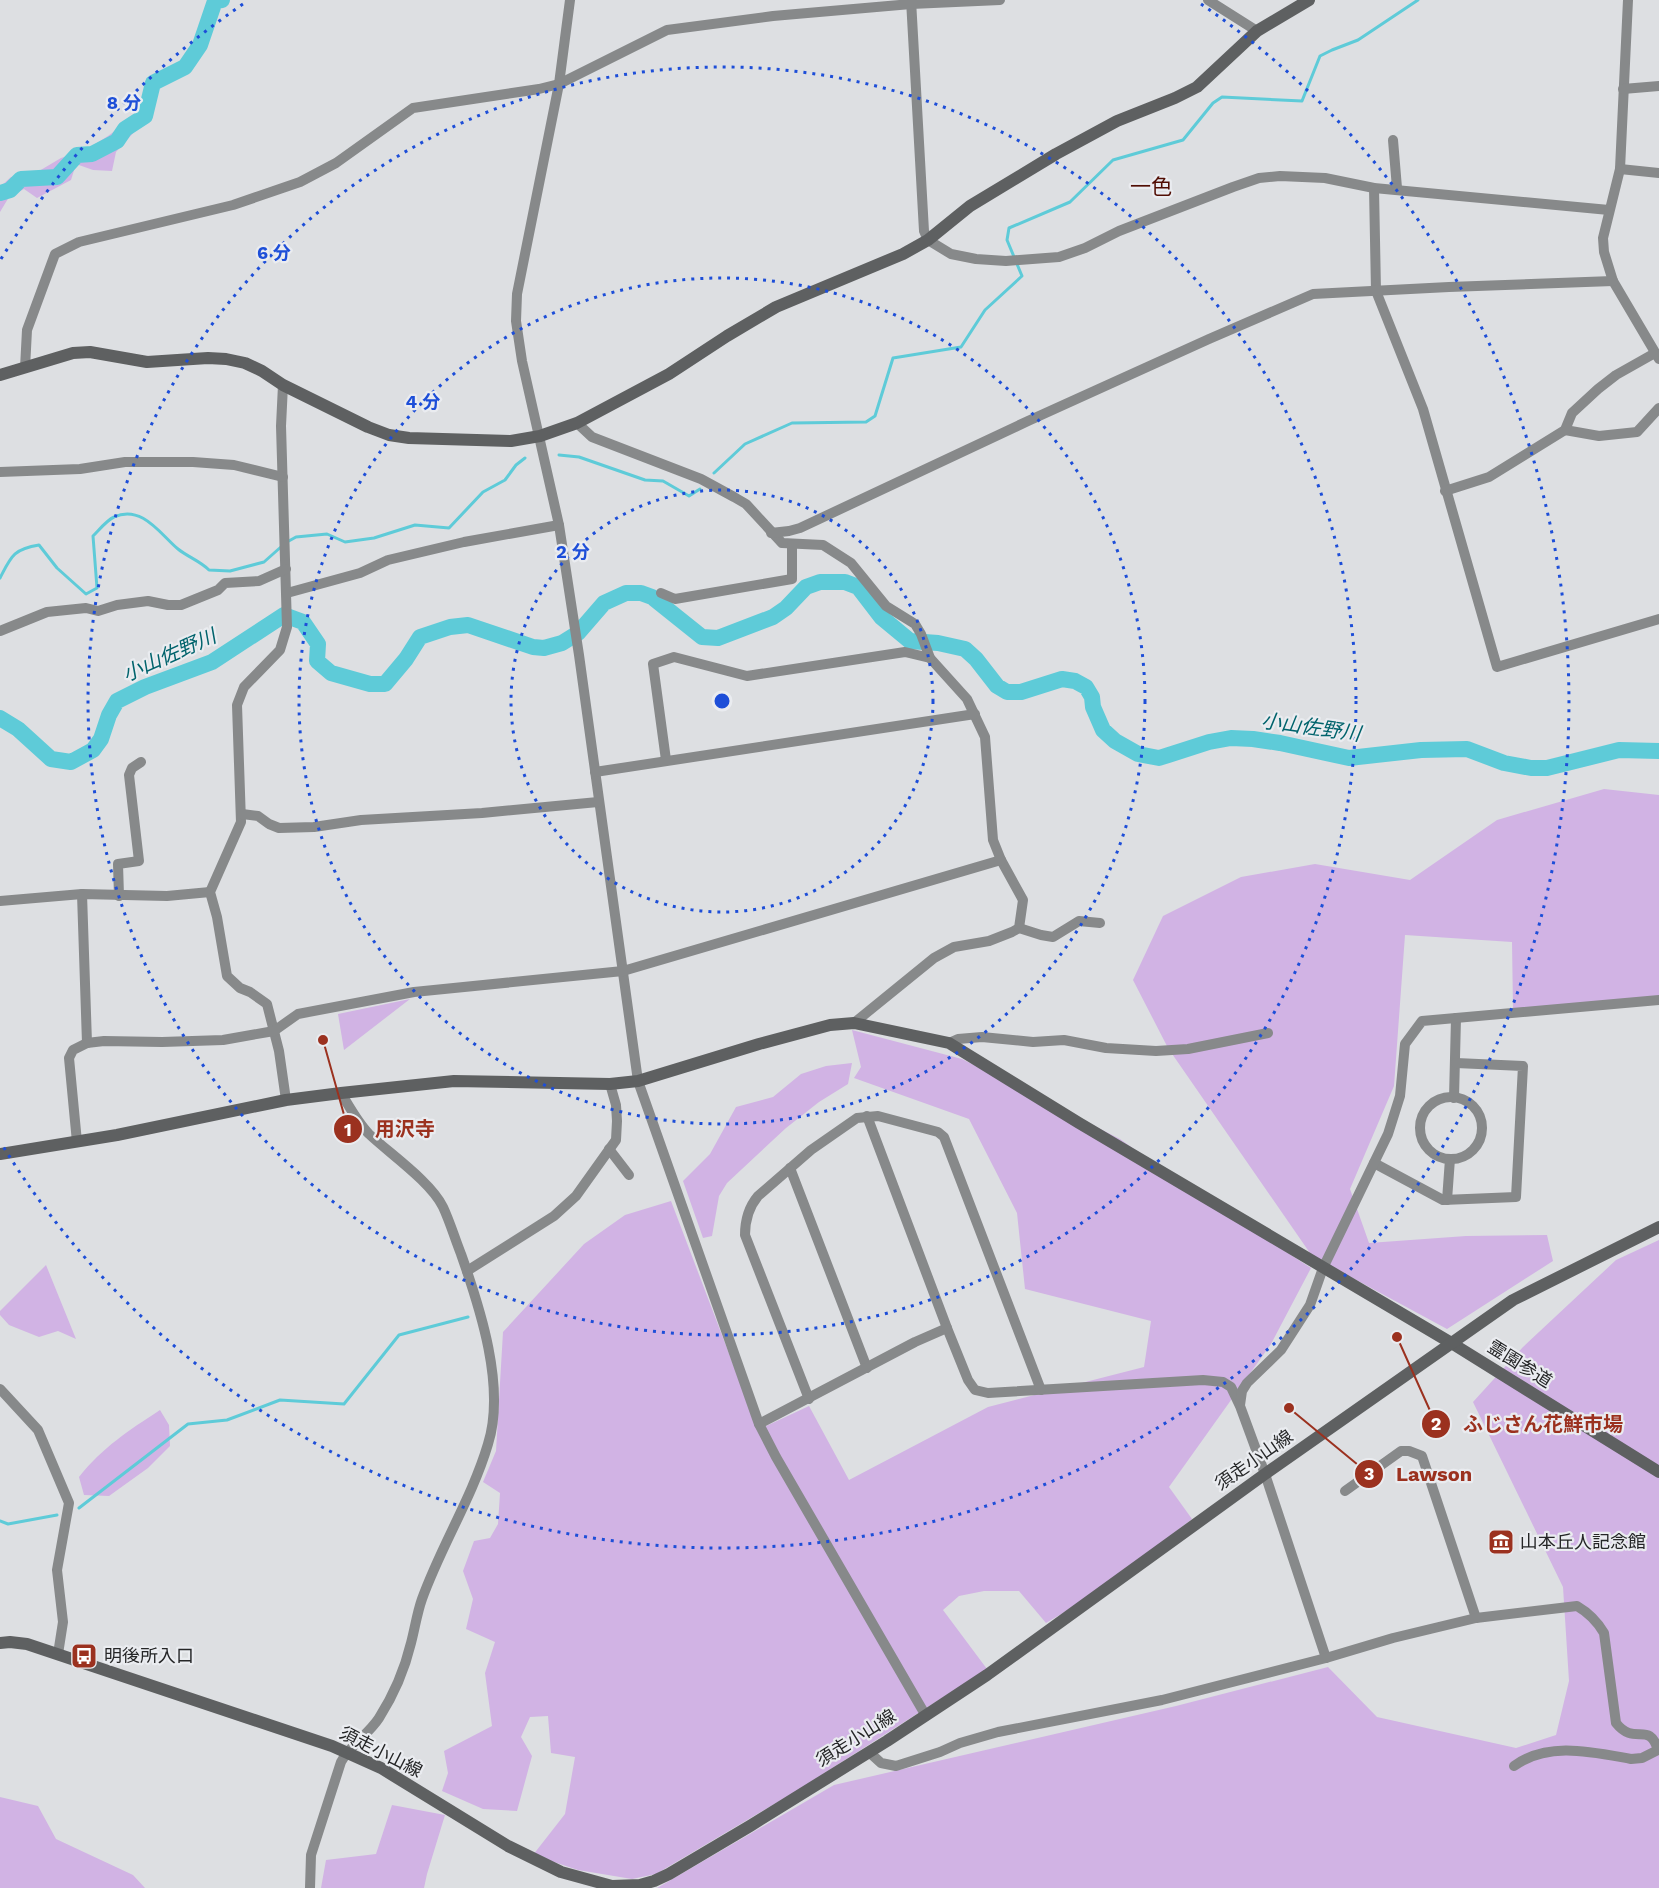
<svg xmlns="http://www.w3.org/2000/svg" width="1659" height="1888" viewBox="0 0 1659 1888" font-family="'Work Sans','Noto Sans JP',sans-serif">
  <rect width="100%" height="100%" fill="#dddfe2"/>
  <g fill="#d1b3e4">
    <polygon points="144,109 135,131 116,152 112,171 93,170 76,164 71,180 37,198 24,189 9,197 0,212 0,187 11,177 34,174 61,158 86,150 108,136"/>
    <polygon points="1604,789 1659,795 1659,997 1513,1009 1512,942 1405,935 1394,1086 1350,1189 1369,1243 1466,1236 1547,1235 1553,1261 1447,1329 1312,1256 1168,1048 1133,980 1163,916 1241,877 1315,864 1410,880 1497,820"/>
    <polygon points="410,999 344,1050 338,1014"/>
    <polygon points="852,1030 962,1059 1120,1139 1201,1197 1311,1268 1271,1344 1169,1487 1192,1519 1095,1594 1046,1623 1019,1591 984,1591 959,1596 943,1610 987,1669 798,1790 656,1874 632,1879 578,1870 533,1855 565,1814 575,1757 551,1753 548,1716 530,1717 521,1737 532,1756 517,1811 483,1809 442,1791 448,1773 444,1751 492,1726 485,1673 495,1642 466,1629 473,1599 463,1571 474,1541 490,1538 498,1524 500,1493 483,1482 496,1451 503,1332 584,1244 625,1215 671,1201 758,1430 809,1406 849,1480 988,1407 1144,1367 1151,1321 1025,1289 1017,1213 969,1119 854,1078 861,1067"/>
    <polygon points="852,1063 848,1084 819,1102 786,1128 727,1183 719,1196 712,1236 703,1238 683,1181 710,1154 736,1107 773,1097 801,1074 826,1066"/>
    <polygon points="1659,1240 1659,1888 657,1888 834,1785 1176,1706 1328,1667 1377,1717 1516,1748 1556,1735 1569,1681 1563,1587 1473,1402 1523,1347 1616,1260"/>
    <polygon points="46,1265 76,1339 58,1331 39,1337 9,1325 0,1315 0,1311"/>
    <path d="M160 1410 169 1425 170 1446 148 1468 109 1496 84 1495 79 1477C103 1447 128 1431 160 1410Z"/>
    <polygon points="0,1797 38,1806 56,1839 133,1875 145,1888 0,1888"/>
    <polygon points="392,1805 445,1815 427,1874 424,1888 321,1888 326,1860 376,1854"/>
  </g>
  <g fill="none" stroke-linecap="round" stroke-linejoin="round">
    <g stroke="#5ecbd8" stroke-width="3">
      <polyline points="559,455 579,457 645,480 663,481 689,496 700,489"/>
      <polyline points="714,473 745,444 792,423 866,422 875,416 893,358 961,347 985,310 1022,276 1007,240 1009,228 1070,202 1113,160 1183,140 1213,103 1222,97 1302,101 1320,56 1332,50 1358,40 1418,0"/>
      <polyline points="287,542 296,537 327,534 345,542 374,538 415,525 449,528 483,492 505,480 516,465 525,458"/>
      <path d="M0 578C11 557 13 549 39 545L57 568 86 594 97 588 93 536C99 530 107 520 114 517 142 504 161 535 178 549 188 557 200 561 209 570L230 571 264 562 282 546"/>
      <polyline points="79,1508 188,1424 227,1420 280,1400 344,1404 399,1335 468,1317"/>
      <polyline points="0,1521 8,1524 57,1515"/>
    </g>
    <g stroke="#5ecbd8" stroke-width="16">
      <polyline points="0,193 10,190 21,179 57,177 77,155 92,154 117,141 125,129 145,116 153,83 185,67 200,45 215,1 222,0"/>
      <polyline points="0,718 18,729 51,759 71,762 93,750 101,739 109,715 117,701 145,687 212,662 284,615 303,622 318,644 317,661 331,673 370,684 385,684 406,659 420,637 450,627 468,625 533,647 544,648 562,643 578,633 604,603 626,593 641,593 652,597 702,637 718,638 773,617 786,608 806,587 820,582 845,582 858,587 881,617 910,641 938,643 965,649 976,659 997,686 1007,692 1021,692 1062,679 1075,681 1086,687 1092,697 1093,707 1103,730 1115,741 1138,754 1159,758 1209,742 1231,738 1253,739 1280,743 1349,758 1421,750 1467,749 1504,763 1531,768 1547,768 1619,750 1659,751"/>
    </g>
    <g stroke="#87898a" stroke-width="10">
      <polyline points="570,0 559,84 517,294 516,321 522,361 559,525 579,655 638,1081 759,1424 776,1457 926,1716"/>
      <polyline points="911,0 924,231 928,240 951,254 976,259 1006,261 1059,257 1085,248 1119,231 1233,187 1259,178 1280,176 1325,178 1374,188 1609,210"/>
      <polyline points="1208,0 1257,31"/>
      <polyline points="1628,0 1620,169 1603,238 1604,252 1613,281 1659,359"/>
      <polyline points="1623,89 1659,86"/>
      <polyline points="1393,140 1397,188"/>
      <polyline points="1620,169 1659,173"/>
      <polyline points="1374,188 1376,291 1423,409 1497,667 1659,619"/>
      <polyline points="25,368 27,330 55,254 79,242 233,205 300,182 336,163 413,108 539,89 559,84 667,30 773,16 911,4 1000,0"/>
      <polyline points="283,385 281,426 287,627 280,650 244,687 237,705 241,822 210,892 217,917 227,976 240,988 250,992 267,1004 279,1051 286,1100"/>
      <polyline points="577,423 592,437 701,479 734,497 746,504 782,543 823,545 851,563 886,606 915,624 921,634 930,658 967,699 985,737 993,840 1001,860 1023,900 1019,928 1012,932 989,941 954,947 934,958 854,1023"/>
      <polyline points="1565,430 1599,436 1637,432 1659,408"/>
      <polyline points="0,472 80,469 125,462 193,462 234,465 283,477"/>
      <polyline points="1445,491 1489,477 1565,430 1572,413 1598,389 1616,375 1655,353"/>
      <polyline points="771,533 789,531 800,528 1028,421 1209,339 1313,294 1449,287 1613,281"/>
      <polyline points="287,593 360,573 388,560 464,542 559,525"/>
      <polyline points="661,593 675,599 792,579 792,545"/>
      <polyline points="0,631 47,612 86,608 98,611 117,605 148,601 168,605 181,605 218,590 225,583 259,581 286,569"/>
      <polyline points="666,760 653,664 674,657 747,676 905,652 930,658"/>
      <polyline points="595,772 975,714"/>
      <polyline points="242,814 258,816 269,824 279,828 314,827 361,820 482,813 598,802"/>
      <polyline points="82,894 87,1043"/>
      <polyline points="119,896 118,864 139,861 129,775 132,768 141,762"/>
      <polyline points="0,901 82,894 167,896 210,892"/>
      <polyline points="1019,928 1041,935 1053,937 1079,921 1100,923"/>
      <polyline points="949,1043 958,1039 982,1037 1033,1042 1064,1040 1106,1048 1156,1051 1188,1049 1268,1033"/>
      <circle cx="1451" cy="1128" r="31"/>
      <polyline points="1454,1098 1456,1018"/>
      <polyline points="867,1116 947,1328 968,1380 975,1390 988,1393 1203,1380 1223,1382 1231,1387 1240,1406 1265,1474 1326,1658"/>
      <polyline points="77,1142 69,1058 73,1050 87,1043 104,1041 162,1042 223,1040 274,1031 298,1014 414,992 623,971 1001,860"/>
      <polyline points="609,1149 629,1175"/>
      <polyline points="1374,1163 1443,1200 1516,1197 1523,1066 1456,1063"/>
      <polyline points="790,1168 867,1368"/>
      <polyline points="1447,1200 1450,1159"/>
      <polyline points="467,1271 554,1216 576,1196 616,1140 617,1121 616,1105 610,1084"/>
      <polyline points="0,1389 38,1430 69,1503 57,1570 63,1622 58,1654"/>
      <path d="M809 1399 745 1235C745 1220 748 1208 758 1196L811 1150 857 1118 878 1116 938 1132 944 1137 1041 1390"/>
      <polyline points="1240,1405 1242,1391 1247,1383 1281,1350 1310,1305 1323,1268 1388,1134 1400,1096 1405,1044 1422,1021 1659,1000"/>
      <polyline points="759,1424 915,1342 947,1328"/>
      <polyline points="1345,1491 1401,1451 1409,1451 1422,1456 1476,1618"/>
      <path d="M869 1752 881 1763 896 1766 940 1752 960 1743 998 1732 1162 1700 1326 1658 1393 1638 1476 1618 1577 1606C1589 1613 1597 1621 1604 1633L1616 1723C1635 1747 1649 1720 1658 1750L1642 1758 1631 1759C1592 1752 1548 1741 1514 1766"/>
      <path d="M310 1888 311 1855 341 1762C350 1745 368 1735 379 1718 393 1696 405 1668 411 1643 415 1628 417 1613 422 1599 441 1546 472 1498 488 1444 506 1387 480 1308 461 1254 455 1239 450 1222 443 1207 431 1182 390 1154 369 1134 358 1123 349 1106 341 1093"/>
    </g>
    <g stroke="#5e6061" stroke-width="12">
      <polyline points="0,375 73,353 90,352 147,362 208,358 226,359 245,363 262,371 283,385 368,427 389,435 409,438 511,441 540,436 577,423 669,374 727,336 776,307 903,254 928,240 970,206 1056,154 1117,121 1175,98 1197,87 1257,31 1309,0"/>
      <polyline points="0,1154 117,1135 286,1100 341,1093 454,1081 610,1084 638,1081 759,1044 830,1025 854,1023 949,1043 1079,1123 1453,1344 1659,1472"/>
      <polyline points="0,1643 10,1642 27,1644 332,1746 381,1768 508,1846 561,1872 612,1886 640,1885 654,1881 669,1874 750,1826 887,1741 987,1675 1265,1474 1513,1300 1659,1227"/>
    </g>
  </g>
  <g fill="none" stroke="#1d4ed8" stroke-width="3" stroke-dasharray="3 6">
    <circle cx="722" cy="701" r="211"/>
    <circle cx="722" cy="701" r="423"/>
    <circle cx="722" cy="701" r="634"/>
    <path d="M1 259A846 846 0 0 1 243 4M1201 4A846 846 0 1 1 1 1143"/>
  </g>
  <defs>
    <g id="museum-square" transform="scale(1.35)"><rect x="-9" y="-9" width="18" height="18" rx="4" fill="#9b311f" stroke="#eaecf0"/><path d="M0-6L6-3V-2H-6V-3ZM-5-1h2V3h-2ZM-1-1h2V3h-2ZM3-1h2V3H3ZM-6 4H6V6H-6Z" fill="#fff"/></g>
    <g id="bus-square" transform="scale(1.35)"><rect x="-9" y="-9" width="18" height="18" rx="4" fill="#9b311f" stroke="#eaecf0"/><path d="M-5-6H5V4H4V6H2V4H-2V6H-4V4H-5ZM-3.5-4V0h7V-4ZM-3.5 1.2v1.5H-2V1.2ZM2 1.2v1.5H3.5V1.2Z" fill="#fff"/></g>
  </defs>
  <g fill-rule="evenodd">
    <use href="#museum-square" x="1501" y="1542"/>
    <use href="#bus-square" x="84" y="1656"/>
  </g>
  <g text-anchor="middle" stroke-width="4.5" stroke-linejoin="round" paint-order="stroke">
    <g font-size="18" fill="#252627" stroke="#eaecf0">
      <text transform="translate(1520 1364) rotate(32)" y="6">霊園参道</text>
      <text transform="translate(1254 1460) rotate(-35)" y="6">須走小山線</text>
      <text transform="translate(856 1738) rotate(-32)" y="6">須走小山線</text>
      <text transform="translate(381 1752) rotate(27)" y="6">須走小山線</text>
    </g>
    <g font-size="18" fill="#252627" stroke="#eaecf0" text-anchor="start">
      <text x="1520" y="1548">山本丘人記念館</text>
      <text x="104" y="1662">明後所入口</text>
    </g>
    <g font-size="20" font-style="italic" fill="#00636c" stroke="#eaecf0">
      <text transform="translate(169 655) rotate(-24)" y="7">小山佐野川</text>
      <text transform="translate(1311 727) rotate(8)" y="7">小山佐野川</text>
    </g>
    <g font-size="21" fill="#510e04" stroke="#eaecf0">
      <text x="1151" y="194">一色</text>
    </g>
  </g>
  <circle cx="722" cy="701" r="9" fill="#1d4ed8" stroke="#eaecf0" stroke-width="3"/>
  <g font-size="18" text-anchor="middle" font-weight="bold" fill="#1d4ed8" stroke="#eaecf0" stroke-width="4.5" stroke-linejoin="round" paint-order="stroke">
    <text x="124" y="109">8 分</text>
    <text x="274" y="259">6 分</text>
    <text x="423" y="408">4 分</text>
    <text x="573" y="558">2 分</text>
  </g>
  <path fill="none" stroke="#9b311f" stroke-width="2" d="M323 1040L348 1129M1397 1337L1436 1424M1289 1408L1369 1474"/>
  <g fill="#9b311f" stroke="#eaecf0" stroke-width="2">
    <circle cx="323" cy="1040" r="6"/>
    <circle cx="1397" cy="1337" r="6"/>
    <circle cx="1289" cy="1408" r="6"/>
    <circle cx="348" cy="1129" r="15"/>
    <circle cx="1436" cy="1424" r="15"/>
    <circle cx="1369" cy="1474" r="15"/>
  </g>
  <g font-size="18" text-anchor="middle" font-weight="bold" fill="#fff">
    <text x="348" y="1136">1</text>
    <text x="1436" y="1430">2</text>
    <text x="1369" y="1480">3</text>
  </g>
  <g font-size="20" text-anchor="middle" font-weight="bold" fill="#9b311f" stroke="#eaecf0" stroke-width="4.5" stroke-linejoin="round" paint-order="stroke">
    <text x="405" y="1136">用沢寺</text>
    <text x="1543" y="1431">ふじさん花鮮市場</text>
    <text x="1434" y="1481">Lawson</text>
  </g>
</svg>
